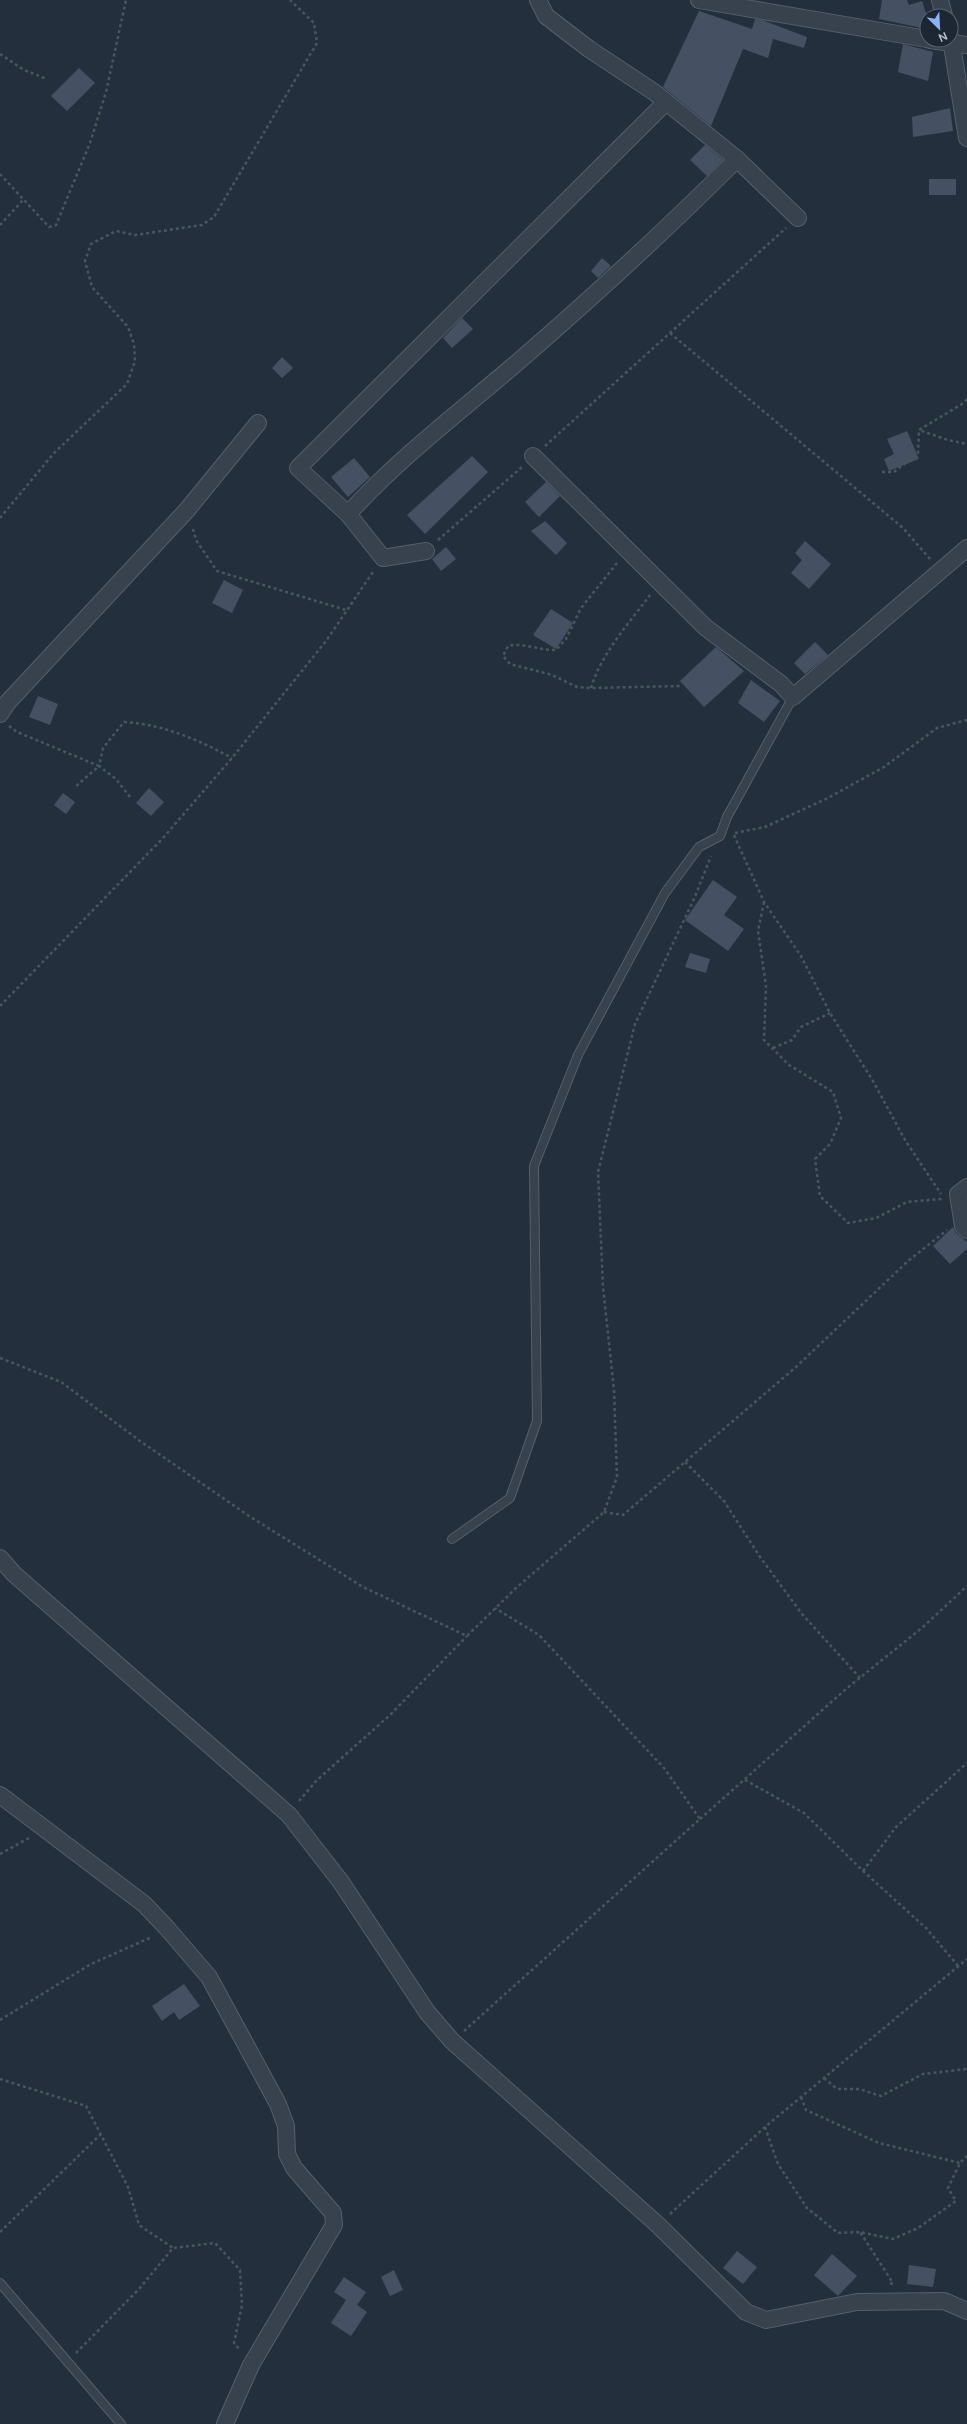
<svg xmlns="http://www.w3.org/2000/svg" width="967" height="2424" viewBox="0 0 967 2424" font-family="Figtree,sans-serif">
  <rect width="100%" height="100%" fill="#242f3e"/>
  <g fill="#455162">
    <polygon points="882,0 907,0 909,5 922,1 927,16 927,29 879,19"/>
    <polygon points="699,11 752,29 755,19 762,20 807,37 804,48 773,39 768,58 743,49 711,126 663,87"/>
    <polygon points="903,44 933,52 928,81 898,72"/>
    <polygon points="79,68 95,83 67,111 51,96"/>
    <polygon points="950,108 953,131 913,137 912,117"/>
    <polygon points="705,145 723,160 707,176 690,160"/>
    <rect x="929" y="179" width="27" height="16"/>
    <polygon points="602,258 611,266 598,278 591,271"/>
    <polygon points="462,318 473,329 452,348 443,338"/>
    <polygon points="282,357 293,368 282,378 272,368"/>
    <polygon points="907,431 919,459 889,471 884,459 894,454 887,439"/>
    <polygon points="472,456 488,472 425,534 407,515"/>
    <polygon points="354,458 370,477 348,497 331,477"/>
    <polygon points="546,482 560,496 539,517 525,502"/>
    <polygon points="545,521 567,543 556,555 531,531"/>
    <polygon points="805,541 831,564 809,589 791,573 802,560 795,553"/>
    <polygon points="446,547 456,559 441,571 432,559"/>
    <polygon points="224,580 243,590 232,613 212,603"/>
    <polygon points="551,609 573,623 556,649 533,635"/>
    <polygon points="815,642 828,655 805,674 794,663"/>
    <polygon points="716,647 744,671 704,707 680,681"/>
    <polygon points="751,680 780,701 764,722 738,703"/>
    <polygon points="38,696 58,704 50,725 29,717"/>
    <polygon points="149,788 164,802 151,816 136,803"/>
    <polygon points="63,793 75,802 66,814 54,805"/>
    <polygon points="713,880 737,897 724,915 744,929 728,951 685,920"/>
    <polygon points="690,953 710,959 706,973 685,967"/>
    <polygon points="953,1227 956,1233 967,1242 967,1249 950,1264 933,1246"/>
    <polygon points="184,1984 200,2006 179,2020 174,2012 162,2021 152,2006"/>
    <polygon points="737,2251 757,2267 743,2284 723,2268"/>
    <polygon points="832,2254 857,2276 838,2296 814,2275"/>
    <polygon points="909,2265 936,2269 933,2287 907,2284"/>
    <polygon points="394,2270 403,2290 390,2296 381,2277"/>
    <polygon points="344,2277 366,2292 357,2305 367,2312 351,2336 331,2323 346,2300 334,2292"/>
  </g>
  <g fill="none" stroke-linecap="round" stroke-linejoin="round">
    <g stroke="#565f6c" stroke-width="10">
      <g id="lane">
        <polyline points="452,1539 510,1498 537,1421 534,1166 578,1055 665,893 699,847 720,836 727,817 793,697"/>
        <polyline points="0,2283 121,2424"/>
      </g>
    </g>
    <g stroke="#565f6c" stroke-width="18">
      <g id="street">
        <polyline points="538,0 546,16 589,49 654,92 737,159 798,218"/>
        <polyline points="699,0 927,39"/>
        <polyline points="940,0 944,16"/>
        <polyline points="951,39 967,138"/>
        <polyline points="930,40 967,45"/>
        <polyline points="533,456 705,627 781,684 793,697 967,548"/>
        <path d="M348 514C400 457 462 410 519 361 594 296 667 229 737 159"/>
        <polyline points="426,551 383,558 348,514 298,468 666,102"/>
        <polyline points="0,714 8,702 187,510 258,423"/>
        <polyline points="967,1187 958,1194 963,1226 967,1230"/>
        <polyline points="0,1558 14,1574 289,1815 341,1882 427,2012 452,2041 658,2225 746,2312 766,2320 857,2302 944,2301 967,2311"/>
        <polyline points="0,1795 144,1904 166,1927 209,1977 278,2104 286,2126 287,2154 294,2168 333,2213 334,2225 251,2365 225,2424"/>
      </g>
    </g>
    <g stroke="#44595c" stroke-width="2.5" stroke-dasharray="3 3" stroke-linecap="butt">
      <polyline points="0,54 24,70 47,79"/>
      <polyline points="0,174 49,227 56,225 90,143 106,92 126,0"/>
      <polyline points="0,225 24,199"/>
      <polyline points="670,333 903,528 930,559"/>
      <polyline points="967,399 962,404 919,430 948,440 967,444"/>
      <polyline points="545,446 786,228"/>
      <polyline points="882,472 894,472 918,453 919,430"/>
      <polyline points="0,518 54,453 127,384 135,361 134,344 128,327 92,287 85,261 91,244 116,231 135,235 202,225 214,217 317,43 314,23 290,0"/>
      <polyline points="193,529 196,540 217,571 346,610"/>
      <polyline points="438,540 522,467"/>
      <path d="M617 563 581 608 566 639 556 650C540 651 524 642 508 646L503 656 510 664 552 675 577 687 591 688 682 686"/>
      <path d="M591 688C601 654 629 623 650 595"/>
      <polyline points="9,726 17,732 99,766 74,788"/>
      <path d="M130 797 116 779 99 766 103 748 124 722C162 724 199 740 232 758"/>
      <polyline points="735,833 765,827 826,799 884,767 937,728 967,720"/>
      <polyline points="734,835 764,902 801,956 830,1013 873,1081 905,1140 941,1194"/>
      <polyline points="764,902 758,931 766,986 764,1040 789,1065 833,1092 841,1118 830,1144 815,1159 820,1196 848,1223 876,1218 907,1202 942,1199"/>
      <polyline points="0,1006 163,838 232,758 326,641 373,572"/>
      <polyline points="773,1048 792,1040 801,1027 830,1013"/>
      <polyline points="0,1358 61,1382 140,1441 249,1516 363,1587 467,1636 516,1588 604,1512 617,1477 614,1390 603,1287 598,1172 635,1024 694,899 711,856"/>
      <polyline points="685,1462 724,1501 760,1557 802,1614 860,1678"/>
      <polyline points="604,1512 623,1515 796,1367 908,1261 947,1230"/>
      <polyline points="745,1780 804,1813 863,1871 926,1928 959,1967"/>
      <polyline points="299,1801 317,1780 390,1715 467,1636"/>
      <polyline points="700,1819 846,1689 923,1627 967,1586"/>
      <polyline points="0,1854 29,1838"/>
      <polyline points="863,1871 896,1827 967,1763"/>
      <polyline points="0,2020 91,1964 152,1937"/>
      <polyline points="464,2031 700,1819 664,1768 539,1635 495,1608"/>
      <polyline points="824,2078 837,2089 859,2089 881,2096 923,2074 967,2069"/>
      <polyline points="0,2079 86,2106 128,2187 139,2225 173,2248"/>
      <polyline points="801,2097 806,2110 879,2143 960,2163"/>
      <polyline points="765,2127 778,2164 807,2208 838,2233 860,2232"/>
      <polyline points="670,2214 765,2127 967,1959"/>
      <polyline points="0,2232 101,2134"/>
      <polyline points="890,2284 893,2283 860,2232 893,2239 918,2228 956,2201 948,2188 960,2163 967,2156"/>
      <polyline points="76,2353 139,2289 173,2248 215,2243 240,2270 242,2305 234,2343 240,2350"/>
    </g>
    <use href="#lane" stroke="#38414e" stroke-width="8"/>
    <use href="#street" stroke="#38414e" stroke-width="16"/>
  </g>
  <g transform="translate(939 28) rotate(156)"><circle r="19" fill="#1d2633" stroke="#59626f"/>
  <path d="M0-3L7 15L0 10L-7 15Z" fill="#8ab4f8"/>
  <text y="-6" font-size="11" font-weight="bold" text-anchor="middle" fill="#b4bcc9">N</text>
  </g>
</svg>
